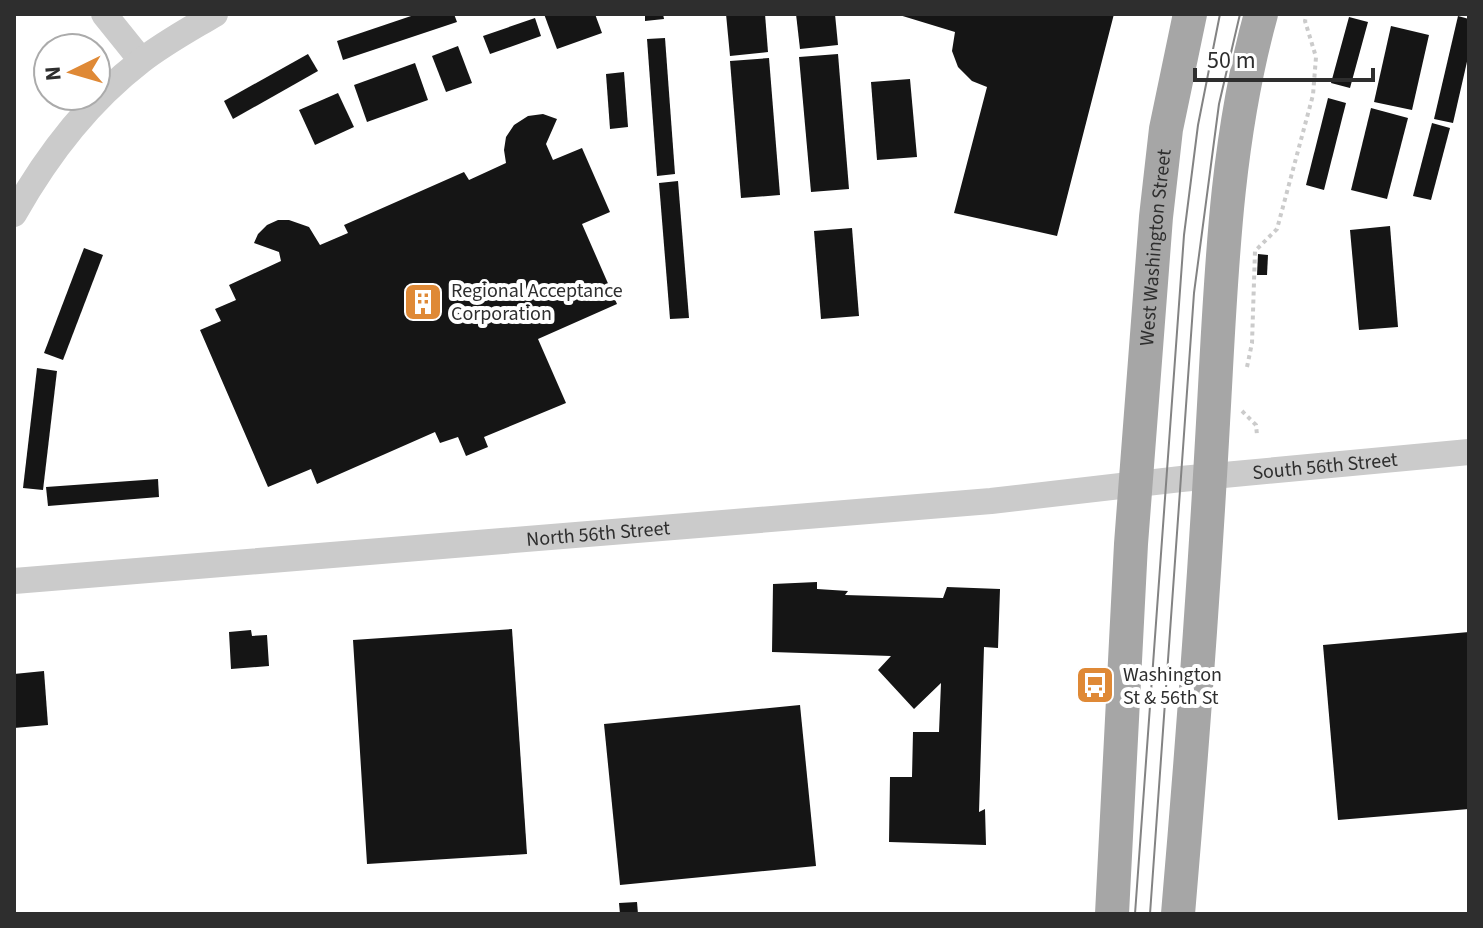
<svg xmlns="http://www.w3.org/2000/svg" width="1483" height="928" viewBox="0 0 1483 928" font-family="'Source Sans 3',sans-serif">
  <rect width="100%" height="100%" fill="#fff"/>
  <g fill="#151515">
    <polygon points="417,14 454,14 457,22 343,60 337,41"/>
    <polygon points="544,14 595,14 602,33 557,49"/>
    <polygon points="645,14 663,14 664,19 645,21"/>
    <polygon points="726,14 765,14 768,52 730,56"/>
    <polygon points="796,14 835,14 838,45 800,49"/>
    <polygon points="896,14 1114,14 1057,236 954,213 987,87 972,81 958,67 952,51 955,32"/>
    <polygon points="1458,16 1469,19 1469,53 1453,123 1434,119"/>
    <polygon points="1349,17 1368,22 1350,88 1331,83"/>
    <polygon points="535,18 541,36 490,54 483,36"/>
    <polygon points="1391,26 1429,35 1412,110 1374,102"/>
    <polygon points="665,38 675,174 657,176 647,39"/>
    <polygon points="458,46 472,83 446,92 432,56"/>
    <polygon points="308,54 318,71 233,119 224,101"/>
    <polygon points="838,54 849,189 811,192 799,57"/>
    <polygon points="769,58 780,195 741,198 730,61"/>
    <polygon points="415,63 428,100 367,122 354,85"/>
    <polygon points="624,72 628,127 610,129 606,74"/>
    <polygon points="910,79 917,157 877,160 871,82"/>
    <polygon points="338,93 354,127 315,145 299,110"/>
    <polygon points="1328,98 1346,103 1324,190 1306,185"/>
    <polygon points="1371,108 1408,118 1387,199 1351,190"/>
    <polygon points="543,114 557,119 546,144 553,160 582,148 610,212 582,224 617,304 538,339 566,403 484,437 488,447 466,456 458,437 440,443 435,432 317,484 311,469 268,487 200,330 221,321 215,309 236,300 229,285 281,261 279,252 254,243 258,234 267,225 278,220 289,220 309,227 320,245 348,233 344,225 464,172 469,180 506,163 504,150 506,137 514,125 528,116"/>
    <polygon points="1432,123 1450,128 1431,200 1413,196"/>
    <polygon points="678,181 689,318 670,319 659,183"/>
    <polygon points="1390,226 1398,327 1359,330 1350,230"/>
    <polygon points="852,228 859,316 821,319 814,231"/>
    <polygon points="84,248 103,255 63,360 44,353"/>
    <polygon points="1258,254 1268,255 1267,275 1257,275"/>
    <polygon points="37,368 57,371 43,490 23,488"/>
    <polygon points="158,479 159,497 48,506 46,487"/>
    <polygon points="817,582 817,589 848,591 845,595 943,598 947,587 1000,589 998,648 984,647 979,812 985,809 986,845 889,842 890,777 912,777 913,732 939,732 941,683 914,709 878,670 891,656 772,652 773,584"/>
    <polygon points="512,629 527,854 367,864 353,640"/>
    <polygon points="251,630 252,636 267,635 269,666 231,669 229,632"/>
    <polygon points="1469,632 1469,809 1338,820 1323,645"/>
    <polygon points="44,671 48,725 14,728 14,674"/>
    <polygon points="1093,675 1099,675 1099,686 1093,689"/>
    <polygon points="800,705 816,866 620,885 604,724"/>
    <polygon points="637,902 638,914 620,914 619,903"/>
  </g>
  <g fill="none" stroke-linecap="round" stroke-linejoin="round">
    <g stroke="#cbcbcb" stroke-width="4" stroke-dasharray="4 4" stroke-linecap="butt">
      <polyline points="1247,367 1252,343 1255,251 1277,229 1313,95 1316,57 1305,21 1307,14"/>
      <polyline points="1242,411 1256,425 1257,435"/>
    </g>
    <g stroke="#cbcbcb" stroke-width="26">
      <polyline points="104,14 141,60"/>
      <path d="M14 214C46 157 89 101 141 61 164 43 190 29 215 14"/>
      <path id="s1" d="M14 581 991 501 1181 479 1469 452"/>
    </g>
    <g stroke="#a6a6a6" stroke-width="34">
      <path id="s2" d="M1112 914 1131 544 1156 217 1166 129 1190 14"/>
      <path d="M1178 914C1192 751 1204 587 1213 423 1221 285 1224 148 1261 14"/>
    </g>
    <g stroke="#838383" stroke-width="2">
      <polyline points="1135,914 1184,235 1198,125 1220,14"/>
      <polyline points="1150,914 1194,293 1219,104 1240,14"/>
    </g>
  </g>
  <defs>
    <g id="building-square" transform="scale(2)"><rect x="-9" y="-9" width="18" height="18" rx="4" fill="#df8936" stroke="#fff"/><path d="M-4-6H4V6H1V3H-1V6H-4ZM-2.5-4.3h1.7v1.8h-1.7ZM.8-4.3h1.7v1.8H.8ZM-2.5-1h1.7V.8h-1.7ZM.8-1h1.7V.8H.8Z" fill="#fff"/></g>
    <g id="bus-square" transform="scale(2)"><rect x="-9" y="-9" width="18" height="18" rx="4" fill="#df8936" stroke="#fff"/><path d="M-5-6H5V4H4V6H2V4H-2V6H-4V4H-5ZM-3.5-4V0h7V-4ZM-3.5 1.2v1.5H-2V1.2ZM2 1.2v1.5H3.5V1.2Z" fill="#fff"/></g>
  </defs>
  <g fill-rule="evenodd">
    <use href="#building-square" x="423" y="302"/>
    <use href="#bus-square" x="1095" y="685"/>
  </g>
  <g text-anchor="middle" stroke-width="8" stroke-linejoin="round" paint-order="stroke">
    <g font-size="20" fill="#2e2e2e" stroke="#fff">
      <text dy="7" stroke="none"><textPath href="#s2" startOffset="668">West Washington Street</textPath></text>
      <text dy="7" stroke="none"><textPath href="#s1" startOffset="1316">South 56th Street</textPath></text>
      <text dy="7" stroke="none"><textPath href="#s1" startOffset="586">North 56th Street</textPath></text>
    </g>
    <g font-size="20" fill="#2e2e2e" stroke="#fff" text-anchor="start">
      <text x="451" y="297">Regional Acceptance<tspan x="451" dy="23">Corporation</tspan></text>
      <text x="1123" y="681">Washington<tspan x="1123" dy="23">St &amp; 56th St</tspan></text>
    </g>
  </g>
  <rect width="1483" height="928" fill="none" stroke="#2e2e2e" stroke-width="32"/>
  <g transform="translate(72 72) rotate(265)"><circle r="38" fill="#ffffff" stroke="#ababab" stroke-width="2"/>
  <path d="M0-6L14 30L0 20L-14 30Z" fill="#df8936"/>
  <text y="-12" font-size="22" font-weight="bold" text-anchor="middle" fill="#2e2e2e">N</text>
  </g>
  <path d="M1195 68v12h178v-12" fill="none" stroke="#2e2e2e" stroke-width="4"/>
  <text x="1207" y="68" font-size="24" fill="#2e2e2e" stroke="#ffffff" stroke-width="6" paint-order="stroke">50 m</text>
</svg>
